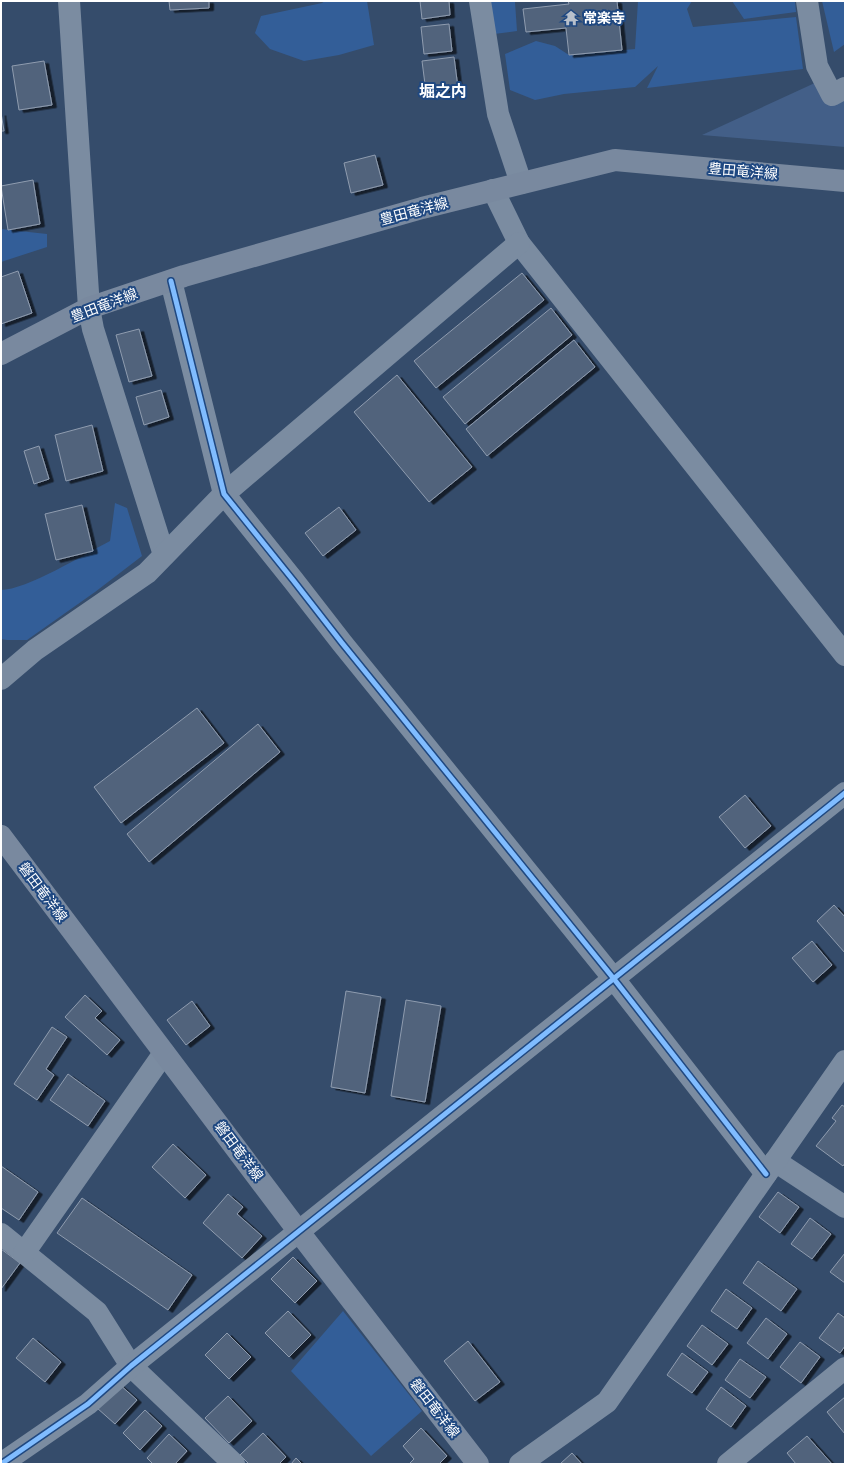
<svg xmlns="http://www.w3.org/2000/svg" width="846" height="1465" viewBox="0 0 846 1465" font-family="'Work Sans','Noto Sans JP',sans-serif">
  <defs>
    <filter id="shadow"><feDropShadow dx="4.5" dy="2.5" stdDeviation="0" flood-color="#0009"/></filter>
  </defs>
  <rect width="100%" height="100%" fill="#354c6b"/>
  <g fill="#335e98">
    <polygon points="325,1 367,1 374,45 339,55 304,61 270,49 255,33 261,16 322,3"/>
    <polygon points="488,1 521,1 515,2 517,31 494,34"/>
    <polygon points="638,1 692,1 687,9 693,27 796,17 803,69 647,88 658,66 635,87 564,94 535,100 510,90 505,54 536,41 555,46 569,55 635,49"/>
    <polygon points="732,1 795,1 796,12 744,19"/>
    <polygon points="822,1 845,1 845,44 834,52"/>
    <polygon points="1,229 47,234 47,247 1,262"/>
    <path d="M115 503 127 508 142 556 95 592 27 640H7L1 639V590C26 590 85 554 110 541Z"/>
    <polygon points="343,1311 422,1411 371,1456 291,1371"/>
  </g>
  <polygon fill="#435f88" points="817,82 845,98 845,147 702,135"/>
  <g fill="#51637c" stroke="#8f9caf" filter="url(#shadow)">
    <polygon points="169,1 209,1 209,8 170,10"/>
    <polygon points="420,1 449,1 450,15 422,19"/>
    <polygon points="568,1 617,1 622,50 569,55 566,28 526,32 523,9 569,4"/>
    <polygon points="449,24 452,51 424,54 421,27"/>
    <polygon points="454,57 458,88 426,92 422,61"/>
    <polygon points="44,61 52,105 19,110 12,66"/>
    <polygon points="1,113 4,131 1,131"/>
    <polygon points="375,155 383,185 351,193 344,163"/>
    <polygon points="33,180 40,224 8,230 1,186"/>
    <polygon points="18,271 32,313 1,324 1,277"/>
    <polygon points="522,273 544,300 436,388 414,361"/>
    <polygon points="551,308 572,335 465,424 443,397"/>
    <polygon points="139,329 152,376 129,382 116,335"/>
    <polygon points="574,340 595,367 487,456 466,429"/>
    <polygon points="397,375 472,467 429,502 354,412"/>
    <polygon points="161,390 169,417 144,425 136,397"/>
    <polygon points="92,425 103,471 66,481 55,435"/>
    <polygon points="39,446 49,479 34,484 24,451"/>
    <polygon points="82,505 93,551 56,560 45,514"/>
    <polygon points="339,507 356,530 323,556 305,533"/>
    <polygon points="197,708 224,743 121,823 94,787"/>
    <polygon points="258,724 280,752 149,862 127,834"/>
    <polygon points="745,795 771,826 745,848 719,817"/>
    <polygon points="834,905 845,917 845,953 817,921"/>
    <polygon points="812,941 832,965 813,982 792,958"/>
    <polygon points="346,991 381,997 365,1093 331,1087"/>
    <polygon points="85,995 102,1011 95,1018 120,1040 107,1055 65,1017"/>
    <polygon points="406,1000 441,1006 425,1102 391,1096"/>
    <polygon points="192,1001 210,1026 186,1045 167,1020"/>
    <polygon points="52,1027 67,1037 46,1069 54,1075 37,1100 14,1084"/>
    <polygon points="68,1074 105,1101 88,1126 50,1100"/>
    <polygon points="842,1105 845,1107 845,1163 843,1166 816,1146 836,1121 832,1118"/>
    <polygon points="173,1144 206,1175 185,1198 152,1167"/>
    <polygon points="1,1166 38,1192 19,1220 1,1208"/>
    <polygon points="778,1192 799,1207 780,1233 759,1217"/>
    <polygon points="228,1194 243,1207 237,1214 262,1236 242,1258 203,1223"/>
    <polygon points="82,1198 192,1275 168,1310 57,1233"/>
    <polygon points="810,1218 831,1234 812,1259 791,1244"/>
    <polygon points="1,1249 20,1263 1,1289"/>
    <polygon points="845,1253 845,1283 830,1272"/>
    <polygon points="293,1257 317,1281 295,1303 271,1279"/>
    <polygon points="758,1261 797,1289 781,1311 743,1283"/>
    <polygon points="726,1289 752,1308 737,1329 711,1311"/>
    <polygon points="288,1311 311,1335 289,1357 265,1333"/>
    <polygon points="838,1313 845,1318 845,1346 840,1353 819,1338"/>
    <polygon points="766,1318 787,1334 768,1359 747,1343"/>
    <polygon points="702,1325 728,1344 712,1365 687,1346"/>
    <polygon points="227,1333 251,1357 229,1379 205,1355"/>
    <polygon points="33,1338 61,1362 45,1382 16,1358"/>
    <polygon points="468,1341 500,1382 475,1401 444,1361"/>
    <polygon points="800,1342 820,1357 801,1383 780,1367"/>
    <polygon points="682,1353 708,1372 692,1393 667,1375"/>
    <polygon points="740,1359 766,1377 750,1398 725,1380"/>
    <polygon points="119,1384 137,1400 115,1424 97,1408"/>
    <polygon points="721,1387 746,1406 731,1427 706,1409"/>
    <polygon points="228,1396 252,1421 229,1443 205,1418"/>
    <polygon points="845,1397 845,1434 827,1412"/>
    <polygon points="145,1410 162,1426 140,1450 123,1433"/>
    <polygon points="421,1428 447,1456 439,1464 409,1464 414,1459 403,1446"/>
    <polygon points="263,1433 286,1457 279,1464 249,1464 240,1455"/>
    <polygon points="169,1434 187,1451 175,1464 153,1464 147,1458"/>
    <polygon points="807,1436 832,1464 796,1464 787,1453"/>
    <polygon points="572,1453 582,1464 560,1464"/>
    <polygon points="296,1458 302,1464 291,1464"/>
  </g>
  <g fill="none" stroke-linecap="round" stroke-linejoin="round">
    <g stroke="#7b8ca1" stroke-width="22">
      <polyline points="69,1 89,308 93,329 164,555"/>
      <polyline points="480,1 498,114 521,183"/>
      <polyline points="807,1 817,66 832,95 845,88"/>
      <polyline points="493,190 519,243 845,655"/>
      <polyline points="171,281 224,494 293,580 342,643 614,979 766,1174"/>
      <polyline points="1,679 35,650 147,573 224,494 519,243"/>
      <polyline points="775,1161 845,1207"/>
      <polyline points="1,1234 97,1312 131,1366 234,1464"/>
      <polyline points="24,1253 164,1053"/>
      <polyline points="1,1464 88,1404 131,1366 845,793"/>
      <polyline points="520,1464 607,1402 845,1061"/>
      <polyline points="728,1464 845,1368"/>
    </g>
    <g stroke="#79899f" stroke-width="22">
      <polyline points="1,354 89,308 184,276 422,208 615,160 845,181"/>
      <polyline points="1,836 299,1232 478,1464"/>
    </g>
    <g stroke="#1f4881" stroke-width="8">
      <g id="cycleway">
        <polyline points="171,281 224,494 293,580 342,643 614,979 766,1174"/>
        <polyline points="1,1464 88,1404 131,1366 845,793"/>
      </g>
    </g>
    <use href="#cycleway" stroke="#80bcff" stroke-width="5"/>
  </g>
  <defs>
    <g id="temple-bare" transform="scale(1.2)"><path d="M0-6L5-2H3V0L6.5 2.5H4V6H1.5V3h-3V6H-4V2.5H-6.5L-3 0V-2H-5Z" fill="#b8c0cb" stroke="#1f4881" stroke-width="2.5" paint-order="stroke"/></g>
  </defs>
  <g fill-rule="evenodd">
    <use href="#temple-bare" x="571" y="18"/>
  </g>
  <g text-anchor="middle" stroke-width="4" stroke-linejoin="round" paint-order="stroke">
    <g font-size="14" font-weight="bold" fill="#fff" stroke="#1f4881" text-anchor="start">
      <text x="583" y="23">常楽寺</text>
    </g>
    <g font-size="14" fill="#fff" stroke="#1f4881">
      <text transform="translate(743 171) rotate(5)" y="5">豊田竜洋線</text>
      <text transform="translate(414 211) rotate(-15)" y="5">豊田竜洋線</text>
      <text transform="translate(104 305) rotate(-21)" y="5">豊田竜洋線</text>
      <text transform="translate(43 892) rotate(53)" y="5">磐田竜洋線</text>
      <text transform="translate(239 1151) rotate(53)" y="5">磐田竜洋線</text>
      <text transform="translate(435 1408) rotate(52)" y="5">磐田竜洋線</text>
    </g>
    <g font-size="16" font-weight="bold" fill="#fff" stroke="#1f4881">
      <text x="443" y="97">堀之内</text>
    </g>
  </g>
  <rect width="846" height="1465" fill="none" stroke="#ffffff" stroke-width="4"/>
</svg>
